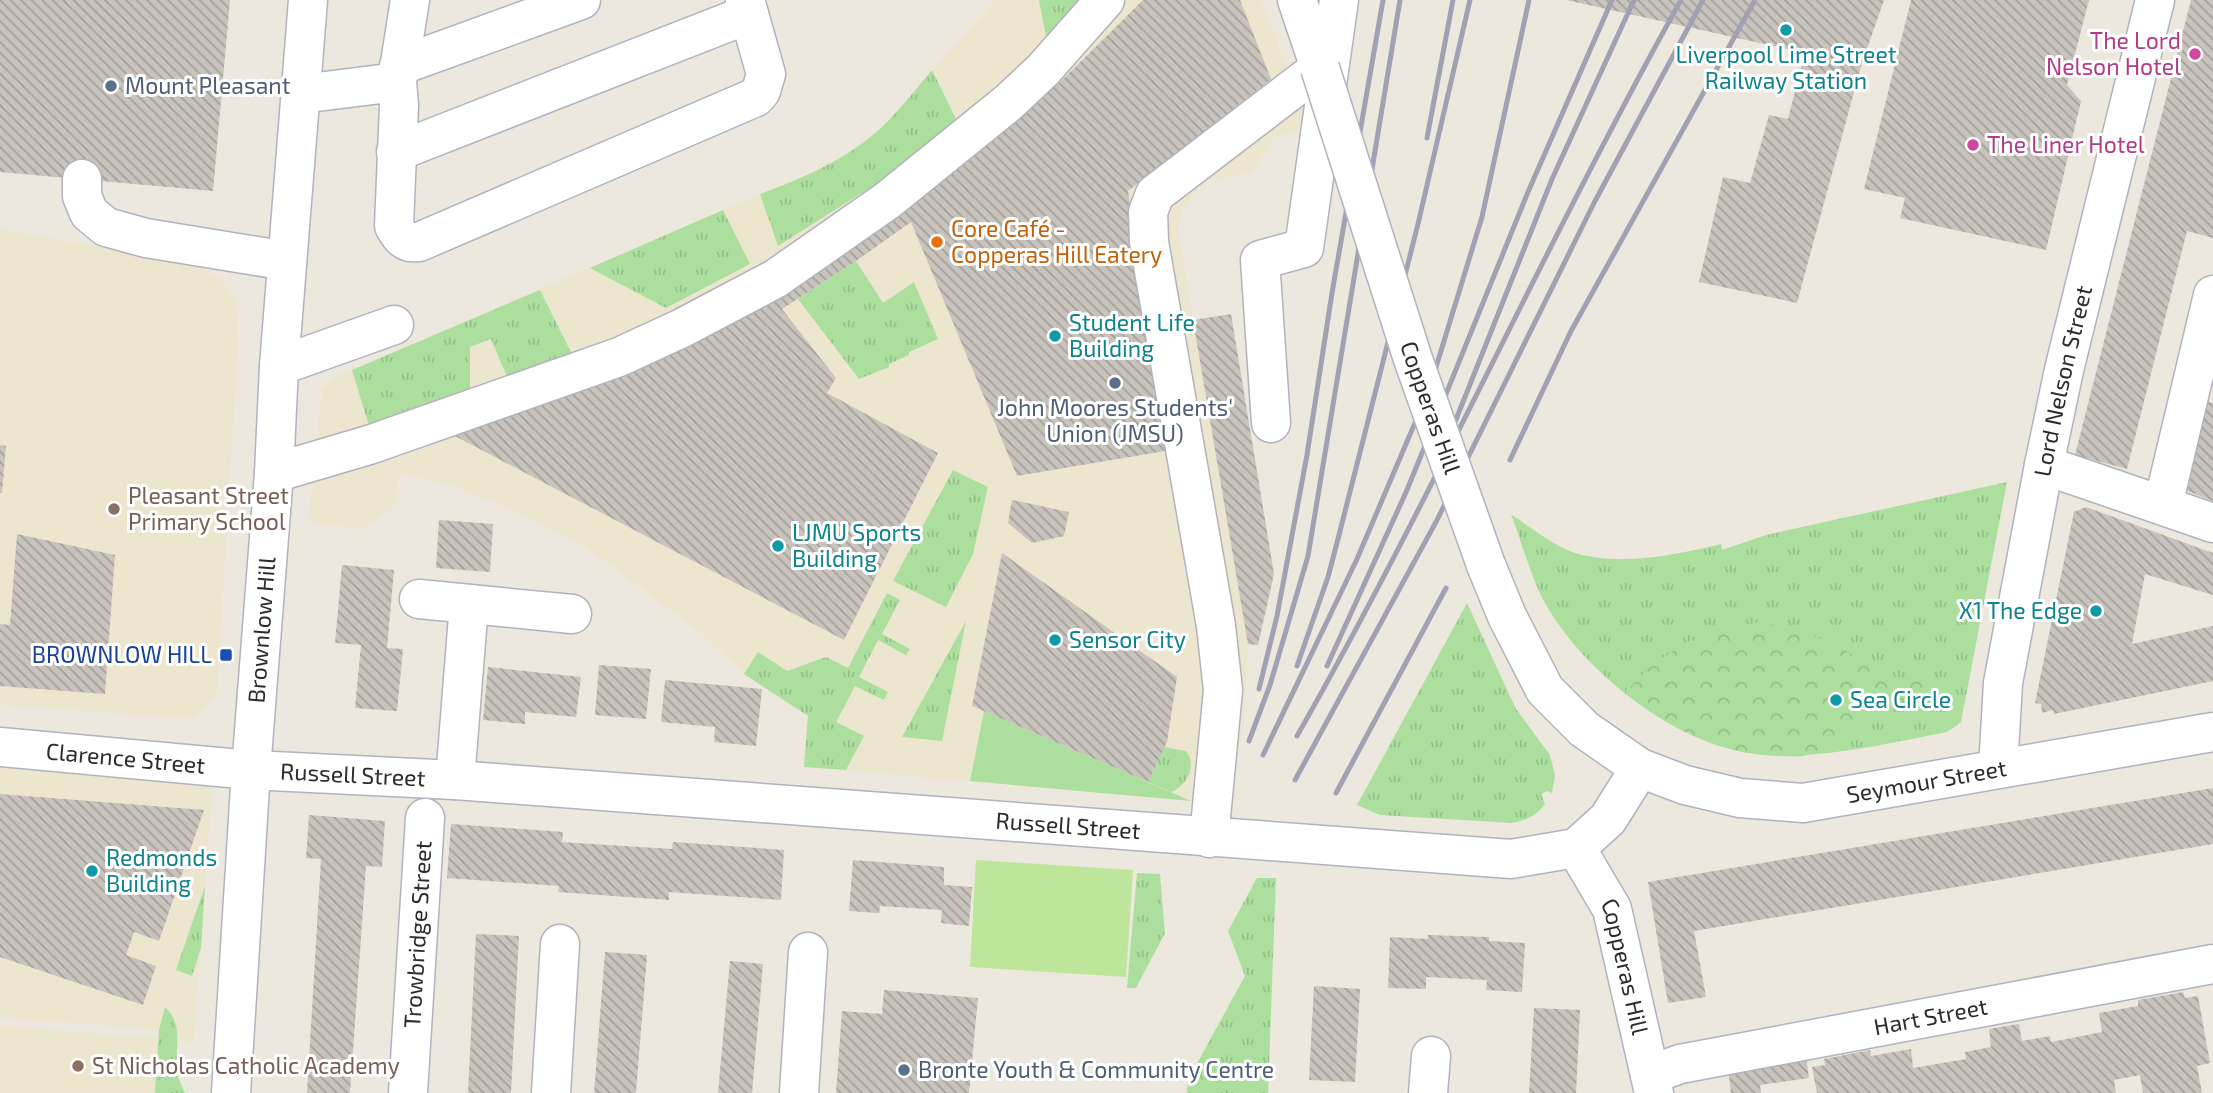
<svg xmlns="http://www.w3.org/2000/svg" width="2213" height="1093" viewBox="0 0 2213 1093" font-family="'Exo 2',sans-serif">
  <defs>
    <pattern id="grass-tufts" width="24" height="20" patternUnits="userSpaceOnUse" patternTransform="scale(1.75)"><rect width="24" height="20" fill="#acdf9e"/><path d="M3 7l-1-3M5 7V3M7 7l1-3M15 17l-1-3M17 17v-4M19 17l1-3" fill="none" stroke="#94c088"/></pattern>
    <pattern id="forest-crowns" width="20" height="18" patternUnits="userSpaceOnUse" patternTransform="scale(1.75)"><rect width="20" height="18" fill="#acdf9e"/><path d="M2 6a3 3 0 1 1 6 0M12 15a3 3 0 1 1 6 0" fill="none" stroke="#94c088"/></pattern>
    <pattern id="building-back-hatch" width="6" height="6" patternUnits="userSpaceOnUse" patternTransform="scale(1.75)"><rect width="6" height="6" fill="#c8c4bd"/><path d="M-1 5l2 2M0 0l6 6M5-1l2 2" fill="none" stroke="#a39f9a"/></pattern>
  </defs>
  <rect width="100%" height="100%" fill="#ece8de"/>
  <g fill="#ece6cf">
    <polygon points="996,0 1261,0 1307,119 1296,122 1299,131 1274,137 1252,173 1209,180 1192,195 1182,211 1178,228 1248,644 1244,724 1226,804 804,767 807,715 744,674 700,632 583,545 522,514 454,486 401,473 394,507 361,529 308,521 322,390 334,377 760,194 807,177 846,154 882,127"/>
    <polygon points="0,229 200,266 221,279 235,299 239,326 217,692 195,719 0,705"/>
    <polygon points="0,765 213,781 193,1044 159,1030 0,1017"/>
    <polygon points="0,1026 159,1038 155,1093 0,1093"/>
  </g>
  <g fill="url(#grass-tufts)">
    <polygon points="1039,0 1092,0 1048,47"/>
    <path d="M932 70 958 123 879 182 778 246 760 194C803 178 848 159 882 127 900 110 916 89 932 70Z"/>
    <polygon points="723,210 750,264 666,308 590,268"/>
    <polygon points="856,261 883,303 914,282 938,339 909,352 909,355 889,364 889,367 859,379 798,299"/>
    <polygon points="540,290 572,354 508,379 491,339 470,347 470,393 369,426 352,370"/>
    <polygon points="953,470 988,487 973,554 946,607 893,581"/>
    <path d="M2007 482 1961 722 1947 732C1889 743 1829 758 1769 755 1685 752 1585 675 1545 603 1532 580 1521 540 1511 514 1530 527 1559 550 1582 555 1630 565 1674 555 1721 544L1722 550 1766 535Z"/>
    <polygon points="887,593 900,600 882,634 910,649 906,655 878,640 859,677 888,692 884,700 855,686 836,722 864,736 846,770 804,767 808,716 744,674 758,652 787,671 826,657 848,668"/>
    <path d="M1467 603 1516 709 1550 755 1555 776 1552 793 1547 791 1541 794 1545 804C1536 816 1527 820 1512 823L1380 815 1357 805Z"/>
    <polygon points="966,621 942,741 902,737"/>
    <path d="M1164 747 1186 751C1198 766 1186 786 1171 792L1148 782Z"/>
    <polygon points="1137,873 1160,874 1165,933 1136,988 1127,988"/>
    <polygon points="1257,878 1276,878 1268,1093 1187,1093 1188,1080 1245,976 1228,931"/>
    <polygon points="205,886 201,948 192,976 176,970"/>
    <path d="M165 1007C185 1026 174 1048 177 1072 178 1079 182 1086 185 1093H155L159 1030Z"/>
  </g>
  <path fill="url(#forest-crowns)" d="M1761 622 1798 629 1839 647 1903 682 1913 683 1919 676 1927 674 1936 681V692L1932 701C1916 705 1899 701 1884 705 1874 708 1871 715 1864 723 1855 733 1816 753 1803 756 1796 757 1788 756 1781 756 1723 755 1669 730 1625 692L1657 661 1702 633Z"/>
  <polygon fill="#acdf9e" points="984,711 1191,801 970,781"/>
  <polygon fill="#bde69a" points="976,860 1133,870 1126,977 970,967"/>
  <g fill="url(#building-back-hatch)">
    <polygon points="0,0 230,0 213,191 0,172"/>
    <polygon points="1143,0 1240,0 1271,79 1128,191 1171,450 1017,476 911,222 856,261 782,309 836,378 827,393 938,453 844,640 453,435 965,160 1057,85"/>
    <polygon points="1566,0 1884,0 1861,66 1797,303 1699,282 1723,177 1750,183 1769,115 1788,119 1803,60 1822,65 1823,57"/>
    <polygon points="1911,0 2089,0 2067,85 2081,101 2046,250 1900,218 1905,198 1864,189"/>
    <polygon points="2191,0 2213,0 2213,238 2187,231 2127,469 2075,455"/>
    <polygon points="1231,314 1274,574 1258,645 1248,644 1193,320"/>
    <polygon points="2204,401 2213,403 2213,501 2180,488"/>
    <polygon points="0,445 6,446 2,493 0,493"/>
    <polygon points="1012,500 1069,512 1064,536 1032,543 1008,523"/>
    <polygon points="2086,507 2213,553 2213,595 2145,574 2132,644 2213,626 2213,681 2054,714 2053,710 2042,713 2041,704 2035,703 2074,512"/>
    <polygon points="439,520 493,524 490,572 436,568"/>
    <polygon points="17,534 115,555 105,694 0,686 0,624 10,625"/>
    <polygon points="1002,553 1177,677 1167,742 1148,782 972,706"/>
    <polygon points="342,565 394,570 387,648 403,649 397,711 355,708 361,645 335,643"/>
    <polygon points="599,665 651,669 646,719 595,715"/>
    <polygon points="488,667 581,677 576,717 525,712 525,724 483,720"/>
    <polygon points="665,680 762,689 756,746 714,742 715,727 661,722"/>
    <polygon points="2213,788 2213,844 1694,931 1706,997 1668,1003 1648,882"/>
    <polygon points="0,794 204,810 159,941 134,932 126,955 156,966 143,1005 0,957"/>
    <polygon points="309,815 385,821 382,867 366,866 350,1093 307,1093 321,859 306,858"/>
    <polygon points="451,824 563,832 562,842 672,849 673,842 784,850 781,900 669,892 669,900 558,892 559,886 447,878"/>
    <polygon points="853,860 944,867 944,885 972,887 969,926 941,923 942,910 880,906 879,913 849,911"/>
    <polygon points="476,934 519,936 511,1093 468,1093"/>
    <polygon points="1428,935 1489,937 1489,941 1525,943 1522,992 1486,990 1487,980 1426,977 1426,989 1388,988 1390,937 1428,939"/>
    <polygon points="605,952 647,955 636,1093 594,1093"/>
    <polygon points="730,961 763,964 752,1093 718,1093"/>
    <polygon points="1314,986 1360,989 1355,1082 1309,1080"/>
    <polygon points="884,990 978,998 969,1093 836,1093 842,1011 882,1014"/>
    <polygon points="2183,992 2185,998 2198,996 2210,1063 2197,1066 2202,1093 2143,1093 2140,1075 2114,1080 2116,1093 1817,1093 1812,1067 1825,1065 1824,1059 1870,1050 1871,1056 1911,1049 1913,1068 1966,1059 1965,1052 1991,1047 1989,1029 2019,1024 2022,1041 2050,1036 2051,1042 2102,1032 2099,1013 2138,1006 2138,1000"/>
    <polygon points="1534,1008 1580,1010 1576,1093 1529,1093"/>
    <polygon points="1805,1050 1809,1078 1760,1085 1761,1093 1731,1093 1727,1061"/>
  </g>
  <g fill="none" stroke-linecap="round" stroke-linejoin="round">
    <g stroke="#b1b2be" stroke-width="41">
      <g id="minor">
        <polyline points="399,66 581,0"/>
        <polyline points="397,82 410,0"/>
        <path d="M301 94 397 82 399 105 394 226C400 237 405 244 419 242L756 97 761 91 766 74 745 0"/>
        <polyline points="396,152 749,14"/>
        <polyline points="82,179 82,196 89,213 106,227 146,238 287,261"/>
        <polyline points="279,366 394,325"/>
        <polyline points="1271,423 1260,260 1304,248 1339,0"/>
        <polyline points="2044,465 2213,523"/>
        <polyline points="274,473 372,444 619,357 682,328 775,279 888,200 1009,102 1043,70 1105,0"/>
        <polyline points="2163,505 2213,295"/>
        <path id="s1" d="M1486 565 1507 616 1545 690 1584 729 1640 768 1685 785 1740 798 1803 803 2213 732"/>
        <polyline points="419,599 572,614"/>
        <path id="s2" d="M0 747 251 770 455 780 1511 859 1576 848 1608 819 1640 768"/>
        <path id="s3" d="M1998 769 2003 683 2044 465 2064 370 2155 0"/>
        <polyline points="455,780 469,604"/>
        <polyline points="1209,838 1223,690 1216,626 1149,242 1148,212 1155,194 1320,68 1297,0"/>
        <path id="s4" d="M1576 848 1612 909 1654 1093"/>
        <path id="s5" d="M1650 1075 1680 1064 2213 964"/>
        <path id="s6" d="M231 1093 251 770 274 473 279 366 308 0"/>
        <path id="s7" d="M408 1093 425 818"/>
        <polyline points="551,1093 560,944"/>
        <polyline points="799,1093 808,952"/>
        <polyline points="1428,1093 1431,1056"/>
      </g>
    </g>
    <use href="#minor" stroke="#fff" stroke-width="38"/>
    <g stroke="#a1a1b4" stroke-width="5">
      <polyline points="1427,138 1453,0"/>
      <polyline points="1455,422 1552,179 1634,0"/>
      <polyline points="1510,460 1571,331 1755,0"/>
      <polyline points="1297,666 1328,577 1338,539 1418,224 1470,0"/>
      <polyline points="1327,666 1407,490 1528,192 1612,0"/>
      <polyline points="1259,689 1277,616 1307,455 1332,293 1383,0"/>
      <path d="M1297 736C1434 495 1546 242 1681 0"/>
      <polyline points="1249,741 1270,685 1308,556 1400,0"/>
      <polyline points="1263,755 1357,559 1429,390 1482,217 1529,0"/>
      <polyline points="1295,780 1436,522 1594,203 1703,0"/>
      <polyline points="1336,793 1446,588"/>
    </g>
    <g stroke="#b1b2be" stroke-width="41" stroke-linecap="butt">
      <g id="minor-bridge">
        <path id="s8" d="M1320 68 1413 359 1486 565"/>
      </g>
    </g>
    <use href="#minor-bridge" stroke="#fff" stroke-width="38"/>
  </g>
  <g fill="#0f9aa8" stroke="#fff" stroke-width="2.5">
    <circle cx="1786" cy="30" r="7"/>
    <circle cx="1055" cy="336" r="7"/>
    <circle cx="778" cy="546" r="7"/>
    <circle cx="2096" cy="611" r="7"/>
    <circle cx="1055" cy="640" r="7"/>
    <circle cx="1836" cy="700" r="7"/>
    <circle cx="92" cy="871" r="7"/>
  </g>
  <g fill="#d1479c" stroke="#fff" stroke-width="2.5">
    <circle cx="2195" cy="54" r="7"/>
    <circle cx="1973" cy="145" r="7"/>
  </g>
  <g fill="#5c6f8a" stroke="#fff" stroke-width="2.5">
    <circle cx="111" cy="86" r="7"/>
    <circle cx="1115" cy="383" r="7"/>
    <circle cx="904" cy="1070" r="7"/>
  </g>
  <circle fill="#e8710a" stroke="#fff" stroke-width="2.5" cx="937" cy="242" r="7"/>
  <g fill="#8d6e63" stroke="#fff" stroke-width="2.5">
    <circle cx="114" cy="509" r="7"/>
    <circle cx="78" cy="1066" r="7"/>
  </g>
  <rect fill="#1a4fb4" stroke="#fff" stroke-width="2.5" x="219" y="648" width="14" height="14" rx="3.5"/>
  <g text-anchor="middle" stroke-width="6" stroke-linejoin="round" paint-order="stroke">
    <g font-size="23" fill="#b23c85" stroke="#fff" text-anchor="end">
      <text x="2181" y="49">The Lord<tspan x="2181" dy="26">Nelson Hotel</tspan></text>
      <text x="1987" y="153" text-anchor="start">The Liner Hotel</text>
    </g>
    <g font-size="23" fill="#0d838f" stroke="#fff" text-anchor="start">
      <text x="1786" y="63" text-anchor="middle">Liverpool Lime Street<tspan x="1786" dy="26">Railway Station</tspan></text>
      <text x="1069" y="331">Student Life<tspan x="1069" dy="26">Building</tspan></text>
      <text x="792" y="541">LJMU Sports<tspan x="792" dy="26">Building</tspan></text>
      <text x="2082" y="619" text-anchor="end">X1 The Edge</text>
      <text x="1069" y="648">Sensor City</text>
      <text x="1850" y="708">Sea Circle</text>
      <text x="106" y="866">Redmonds<tspan x="106" dy="26">Building</tspan></text>
    </g>
    <g font-size="23" fill="#4e5e75" stroke="#fff" text-anchor="start">
      <text x="125" y="94">Mount Pleasant</text>
      <text x="1115" y="416" text-anchor="middle">John Moores Students'<tspan x="1115" dy="26">Union (JMSU)</tspan></text>
      <text x="918" y="1078">Bronte Youth &amp; Community Centre</text>
    </g>
    <g font-size="23" fill="#c56008" stroke="#fff" text-anchor="start">
      <text x="951" y="237">Core Café -<tspan x="951" dy="26">Copperas Hill Eatery</tspan></text>
    </g>
    <g font-size="23" fill="#2b2b2b" stroke="#fff">
      <text dy="8" stroke="none"><textPath href="#s3" startOffset="394">Lord Nelson Street</textPath></text>
      <text dy="8" stroke="none"><textPath href="#s8" startOffset="357">Copperas Hill</textPath></text>
      <text dy="8" stroke="none"><textPath href="#s6" startOffset="464">Brownlow Hill</textPath></text>
      <text dy="8" stroke="none"><textPath href="#s2" startOffset="126">Clarence Street</textPath></text>
      <text dy="8" stroke="none"><textPath href="#s2" startOffset="354">Russell Street</textPath></text>
      <text dy="8" stroke="none"><textPath href="#s1" startOffset="555">Seymour Street</textPath></text>
      <text dy="8" stroke="none"><textPath href="#s2" startOffset="1071">Russell Street</textPath></text>
      <text dy="8" stroke="none"><textPath href="#s7" startOffset="159">Trowbridge Street</textPath></text>
      <text dy="8" stroke="none"><textPath href="#s4" startOffset="130">Copperas Hill</textPath></text>
      <text dy="8" stroke="none"><textPath href="#s5" startOffset="287">Hart Street</textPath></text>
    </g>
    <g font-size="23" fill="#785e54" stroke="#fff" text-anchor="start">
      <text x="128" y="504">Pleasant Street<tspan x="128" dy="26">Primary School</tspan></text>
      <text x="92" y="1074">St Nicholas Catholic Academy</text>
    </g>
    <g font-size="23" fill="#164399" stroke="#fff" text-anchor="end">
      <text x="212" y="663">BROWNLOW HILL</text>
    </g>
  </g>
</svg>
